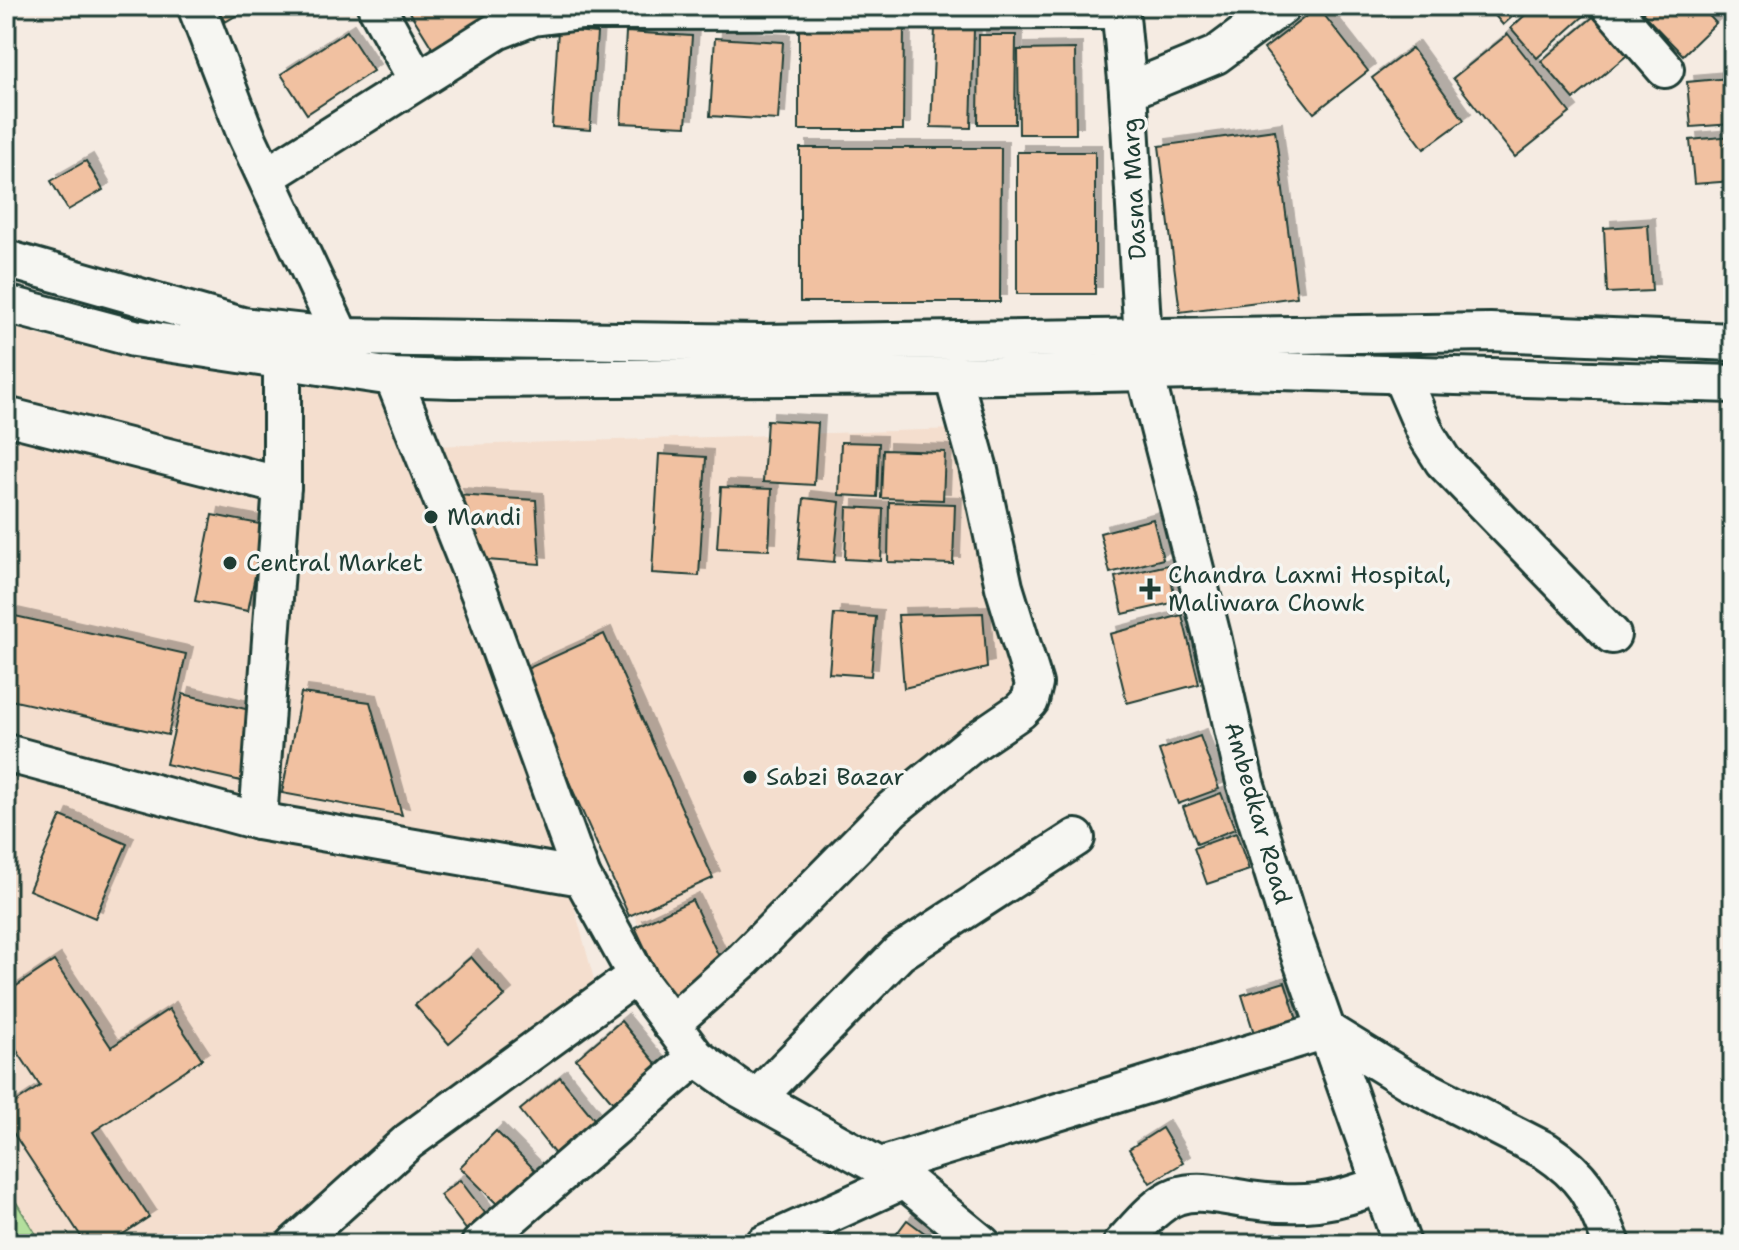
<svg xmlns="http://www.w3.org/2000/svg" width="1739" height="1250" viewBox="0 0 1739 1250" font-family="'Shantell Sans',sans-serif">
  <defs>
    <filter id="shadow"><feDropShadow dx="7" dy="-7" stdDeviation="0" flood-color="#0004"/></filter>
  </defs>
  <rect width="100%" height="100%" fill="#f5ebe2"/>
  <filter id="ink" filterUnits="userSpaceOnUse"><feTurbulence type="fractalNoise" baseFrequency=".0125" numOctaves="2"/><feDisplacementMap in="SourceGraphic" scale="16" xChannelSelector="R" yChannelSelector="G"/><feConvolveMatrix kernelMatrix="1 2 1 2 8 2 1 2 1" color-interpolation-filters="sRGB"/></filter>
  <g filter="url(#ink)">
    <g fill="#f4dece">
      <polygon points="6,325 59,341 391,397 558,847 602,1009 345,1218 319,1244 6,1244"/>
      <polygon points="956,429 1018,696 673,1006 433,446"/>
    </g>
    <polygon fill="#b3df9d" stroke="#698e68" stroke-width="2" points="6,1186 42,1244 6,1244"/>
    <g fill="#f1c1a1" stroke="#1f3d34" stroke-width="2" filter="url(#shadow)">
      <polygon points="216,6 252,6 225,22"/>
      <polygon points="413,6 495,6 503,18 439,59 408,9"/>
      <polygon points="1487,6 1524,6 1503,25"/>
      <polygon points="1535,6 1595,6 1537,58 1511,28"/>
      <polygon points="1650,6 1700,6 1716,23 1683,55 1642,13"/>
      <polygon points="1318,7 1368,71 1314,113 1264,49"/>
      <polygon points="1599,12 1632,51 1574,99 1541,61"/>
      <polygon points="799,24 904,24 903,130 799,130"/>
      <polygon points="935,28 974,29 971,128 931,127"/>
      <polygon points="558,30 597,33 590,130 552,127"/>
      <polygon points="347,31 373,71 307,114 281,74"/>
      <polygon points="626,32 692,36 686,126 621,123"/>
      <polygon points="1508,34 1570,113 1515,157 1453,78"/>
      <polygon points="979,35 1016,35 1015,124 978,124"/>
      <polygon points="715,38 783,42 778,120 710,116"/>
      <polygon points="1412,48 1464,120 1424,149 1372,78"/>
      <polygon points="1075,49 1076,134 1019,134 1018,50"/>
      <polygon points="1729,78 1733,124 1691,127 1687,82"/>
      <polygon points="1275,130 1297,297 1180,312 1159,146"/>
      <polygon points="1733,136 1733,181 1694,184 1690,140"/>
      <polygon points="800,148 1001,148 1000,302 800,302"/>
      <rect x="1017" y="152" width="78" height="142"/>
      <polygon points="86,161 103,190 68,210 51,181"/>
      <polygon points="1648,225 1652,291 1607,293 1604,228"/>
      <polygon points="767,420 818,423 814,485 763,482"/>
      <polygon points="841,442 879,443 877,497 839,495"/>
      <polygon points="883,450 945,452 943,500 881,498"/>
      <polygon points="659,454 706,457 699,576 652,573"/>
      <polygon points="721,487 772,489 769,550 717,548"/>
      <polygon points="456,495 536,500 540,564 474,559"/>
      <polygon points="804,498 840,502 834,562 798,559"/>
      <polygon points="889,502 955,504 953,564 888,562"/>
      <polygon points="847,507 883,509 881,561 845,559"/>
      <polygon points="212,515 265,525 248,611 195,601"/>
      <polygon points="1153,519 1163,559 1110,573 1100,533"/>
      <polygon points="1168,565 1176,602 1123,614 1115,577"/>
      <polygon points="983,613 987,668 904,688 898,615"/>
      <polygon points="6,614 186,654 168,735 6,699"/>
      <polygon points="834,614 876,617 871,676 829,673"/>
      <polygon points="1182,615 1199,684 1127,703 1110,634"/>
      <polygon points="604,634 713,878 629,916 520,672"/>
      <polygon points="301,693 370,702 402,815 282,793"/>
      <polygon points="183,694 258,712 241,781 166,764"/>
      <polygon points="1200,736 1219,789 1178,804 1159,750"/>
      <polygon points="1221,793 1235,829 1197,844 1183,807"/>
      <polygon points="61,816 127,844 95,918 29,890"/>
      <polygon points="1236,833 1249,870 1207,884 1194,848"/>
      <polygon points="692,900 725,969 668,997 635,927"/>
      <polygon points="471,957 505,996 449,1044 415,1005"/>
      <polygon points="54,961 111,1047 169,1009 202,1059 93,1132 149,1217 108,1244 86,1244 6,1122 6,1109 40,1086 6,1034 6,993"/>
      <polygon points="1285,982 1301,1032 1258,1046 1242,995"/>
      <polygon points="621,1021 664,1073 620,1111 576,1059"/>
      <polygon points="560,1077 603,1130 562,1163 520,1110"/>
      <polygon points="1162,1128 1183,1163 1150,1183 1129,1149"/>
      <polygon points="496,1131 539,1174 503,1210 460,1167"/>
      <polygon points="460,1180 491,1221 471,1236 440,1195"/>
      <polygon points="907,1220 930,1237 925,1244 889,1244"/>
    </g>
    <g fill="none" stroke-linecap="round" stroke-linejoin="round">
      <g stroke="#1f3d34" stroke-width="42">
        <g id="minor">
          <polyline points="196,6 246,135 341,337"/>
          <polyline points="376,6 417,80"/>
          <polyline points="1120,6 1128,91 1145,373 1212,636 1245,782 1290,927 1402,1244"/>
          <polyline points="1610,6 1665,69"/>
          <polyline points="1128,91 1216,55 1282,6"/>
          <polyline points="267,176 497,31 533,17 582,11 1120,10"/>
          <polyline points="6,259 242,326 341,337 762,343 1490,332 1733,342"/>
          <polyline points="6,304 134,338 393,377 453,379 953,376 1242,370 1733,384"/>
          <polyline points="1401,376 1427,436 1443,461 1612,635"/>
          <polyline points="393,377 481,597 582,877 640,982 696,1057 739,1088 904,1180 982,1244"/>
          <polyline points="6,416 282,486"/>
          <polyline points="6,753 258,821 582,877"/>
          <polyline points="258,821 282,486 282,360"/>
          <polyline points="671,1024 744,959 892,809 973,743 1020,711 1030,701 1034,684 1004,587 978,466 953,376"/>
          <polyline points="757,1098 899,953 1076,838"/>
          <path d="M881 1166 1326 1030 1407 1080 1546 1151C1589 1180 1593 1198 1612 1244"/>
          <polyline points="295,1244 409,1141 637,975"/>
          <polyline points="480,1244 696,1057"/>
          <polyline points="764,1244 904,1180"/>
          <path d="M1122 1244C1137 1228 1155 1204 1177 1196 1201 1188 1226 1197 1250 1200 1301 1207 1333 1204 1381 1184"/>
        </g>
      </g>
      <use href="#minor" stroke="#f6f6f2" stroke-width="36"/>
    </g>
  </g>
  <g fill="#1f3d34" stroke="#f6f6f2" stroke-width="3">
    <circle cx="431" cy="517" r="8"/>
    <circle cx="230" cy="563" r="8"/>
    <path d="M1146 577h8v8h8v8h-8v8h-8v-8h-8v-8h8z"/>
    <circle cx="750" cy="777" r="8"/>
  </g>
  <g text-anchor="middle" stroke-width="7" stroke-linejoin="round" paint-order="stroke">
    <g font-size="24" fill="#1f3d34" stroke="#f6f6f2">
      <text transform="translate(1134 189) rotate(-93)" y="8">Dasna Marg</text>
      <text transform="translate(1258 813) rotate(74)" y="8">Ambedkar Road</text>
    </g>
    <g font-size="24" fill="#1f3d34" stroke="#f6f6f2" text-anchor="start">
      <text x="447" y="525">Mandi</text>
      <text x="246" y="571">Central Market</text>
      <text x="1168" y="583">Chandra Laxmi Hospital,<tspan x="1168" dy="28">Maliwara Chowk</tspan></text>
      <text x="766" y="785">Sabzi Bazar</text>
    </g>
  </g>
  <rect width="1739" height="1250" fill="none" stroke="#f6f6f2" stroke-width="32"/>
  <rect x="16" y="16" width="1707" height="1218" fill="none" stroke="#1f3d34" stroke-width="3" filter="url(#ink)"/>
</svg>
